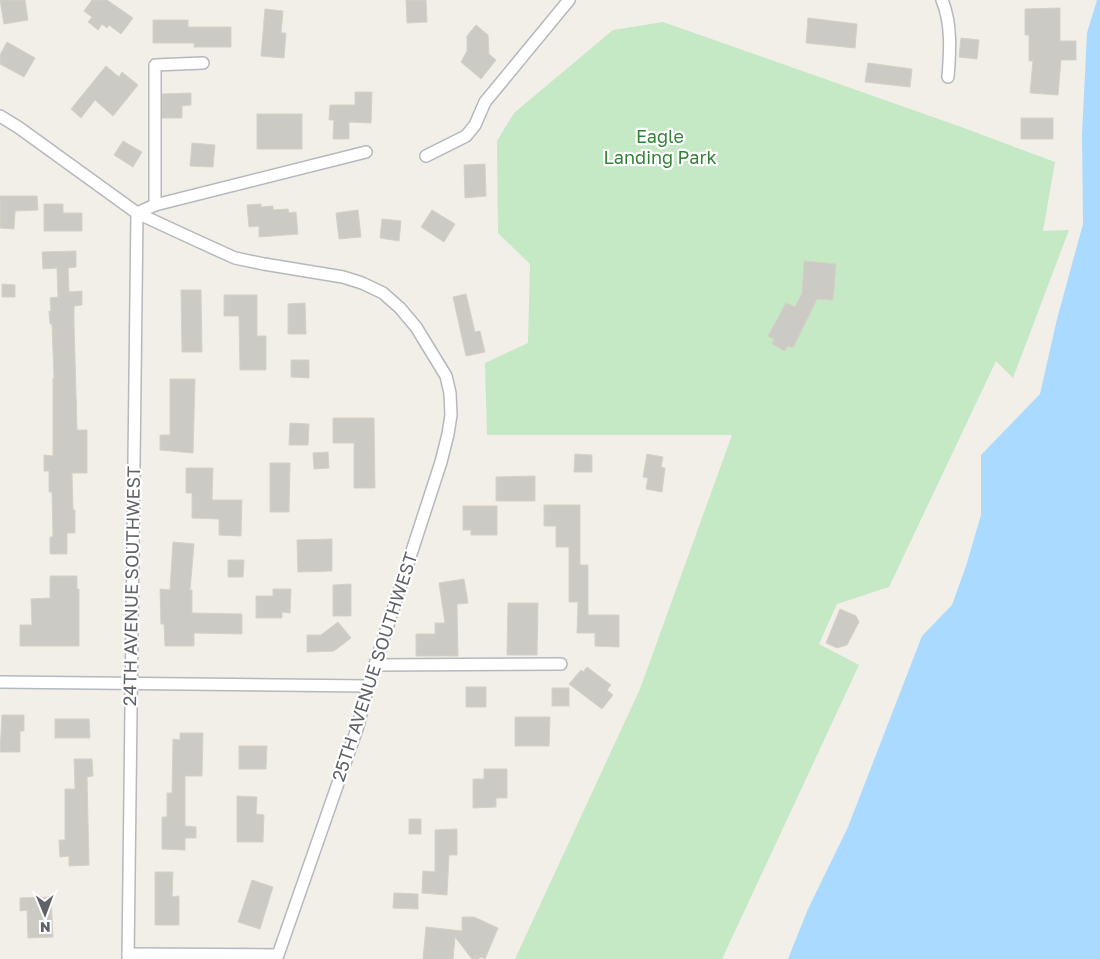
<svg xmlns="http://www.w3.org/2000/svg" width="1100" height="959" viewBox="0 0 1100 959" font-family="'Golos Text',sans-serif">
  <rect width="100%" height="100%" fill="#f1efe8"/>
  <polygon fill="#c5e8c5" points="663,22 964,128 1055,162 1043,231 1069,230 1013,378 996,361 889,587 837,604 819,644 859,665 722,959 515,959 640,689 732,435 487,435 485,363 528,343 530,264 498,233 497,141 514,113 613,30"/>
  <polygon fill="#aadaff" points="1097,0 1100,0 1100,959 788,959 808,909 848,827 922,636 952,605 966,566 981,515 981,455 1040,394 1057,319 1083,224 1082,135 1087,33"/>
  <g fill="#cccac5" stroke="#d6d1c6">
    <polygon points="0,0 25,0 28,20 4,24"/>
    <polygon points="92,0 107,0 133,18 121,34 109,25 107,28 102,24 98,30 88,22 92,17 84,11"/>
    <polygon points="406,0 426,0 427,22 407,23"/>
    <polygon points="1060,8 1060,41 1076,41 1076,60 1061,60 1058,95 1030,93 1033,61 1029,61 1029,35 1025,35 1025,9"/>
    <polygon points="265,9 283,11 281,33 286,33 284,58 261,56"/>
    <polygon points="808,18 857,24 855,48 806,43"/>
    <polygon points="153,20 188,20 188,27 231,27 231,47 194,47 194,43 153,43"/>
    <polygon points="476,25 488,35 489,54 496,60 481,79 461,62 467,51 467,36"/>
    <polygon points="961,38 979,40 977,59 959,57"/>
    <polygon points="7,42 35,58 24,77 0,64 0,55"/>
    <polygon points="868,63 912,69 910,87 865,82"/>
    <polygon points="106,66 119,77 122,72 138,85 113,116 95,100 81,118 71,109"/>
    <polygon points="355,92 372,92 371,123 349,122 349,139 333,139 334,120 329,120 330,105 355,105"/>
    <polygon points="191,93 191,105 182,106 182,118 162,118 162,94"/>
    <rect x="257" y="114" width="45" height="35"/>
    <rect x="1021" y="118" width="32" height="21"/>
    <polygon points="123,141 142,152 133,167 114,155"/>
    <polygon points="192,143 215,145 213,167 190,166"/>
    <polygon points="485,164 486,196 465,198 464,165"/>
    <polygon points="0,196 37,196 38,210 15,211 14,229 0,228"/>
    <polygon points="44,204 63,204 63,213 82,213 82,231 44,231"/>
    <polygon points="261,204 261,207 273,206 273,210 288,209 289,213 296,212 298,234 259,237 259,226 249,227 247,205"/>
    <polygon points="358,210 361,237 339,239 336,213"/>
    <polygon points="432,210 455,224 444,242 421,227"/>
    <polygon points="382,219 401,221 399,241 380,238"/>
    <polygon points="76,251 76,267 68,268 69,292 82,291 82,305 74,306 74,322 77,430 87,430 87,473 72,473 73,510 75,510 75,533 67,533 67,554 50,554 50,537 53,537 52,492 49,492 49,471 44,471 44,455 53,456 53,378 54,378 52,324 50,324 49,311 51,311 50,298 58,297 57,268 43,269 42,252"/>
    <polygon points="804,261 836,264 833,300 817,299 793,348 788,346 785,351 772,344 774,339 768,336 786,303 795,307 802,293"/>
    <polygon points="2,284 15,285 15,297 2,297"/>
    <polygon points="181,290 201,290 202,352 182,352"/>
    <polygon points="466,294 475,332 480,331 485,352 466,356 453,297"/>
    <polygon points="224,295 257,295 257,336 266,336 266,370 240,370 239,316 224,316"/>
    <polygon points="305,303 306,334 288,334 288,304"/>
    <polygon points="291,360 309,360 309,378 291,377"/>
    <polygon points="170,379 195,379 193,453 160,450 160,435 170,435"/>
    <polygon points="333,418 374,418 375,488 354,488 354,443 333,443"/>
    <polygon points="290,423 309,424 308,445 289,445"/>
    <polygon points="328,452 329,468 314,469 313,453"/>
    <polygon points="575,454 592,455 592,472 574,472"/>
    <polygon points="647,454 663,457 661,467 665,468 662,492 646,489 648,478 643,477"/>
    <polygon points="270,463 290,463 289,512 270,512"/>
    <polygon points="186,468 213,468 212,500 242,500 241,536 219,535 219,519 192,518 192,493 186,493"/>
    <polygon points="535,476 535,501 496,501 496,477"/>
    <polygon points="544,505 580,505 580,565 588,565 588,615 619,615 619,647 595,646 595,633 577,633 578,602 569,602 569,547 556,547 556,526 544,526"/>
    <polygon points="463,506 497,506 497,535 471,535 471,530 463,530"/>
    <polygon points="332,539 332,571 298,572 297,540"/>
    <polygon points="173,542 194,544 190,590 192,590 192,613 242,614 242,634 194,633 194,646 165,646 164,624 161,624 160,589 170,590"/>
    <polygon points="228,560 244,560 243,577 228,577"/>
    <polygon points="50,576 77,576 77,589 79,589 79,646 20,646 20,625 32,625 31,599 50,598"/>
    <polygon points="464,579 468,603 457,604 458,656 416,656 416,634 435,634 435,623 445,623 439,583"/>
    <polygon points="351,584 351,616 333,616 333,585"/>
    <polygon points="273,589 291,589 290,613 282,612 282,618 256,618 256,596 273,596"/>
    <polygon points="508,603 538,603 537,655 507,655"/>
    <polygon points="840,609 856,616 859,622 847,645 837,648 826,643"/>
    <polygon points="338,622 351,638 334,651 307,652 307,635 321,635"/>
    <polygon points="587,667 611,685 607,690 613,695 602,709 569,684 581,670 583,672"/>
    <rect x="466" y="687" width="20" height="20"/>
    <rect x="552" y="688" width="17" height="18"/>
    <polygon points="2,715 24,715 24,731 20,731 20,752 0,752"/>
    <polygon points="515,717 550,717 549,746 515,746"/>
    <polygon points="55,719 89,719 90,738 55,738"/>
    <polygon points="180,733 203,733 202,776 185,776 185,826 196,827 196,838 185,838 185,850 162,849 162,817 167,817 167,793 172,793 173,739 180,740"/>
    <polygon points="239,746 267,746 266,769 239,769"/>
    <polygon points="74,759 92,759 93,776 87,777 89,865 69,866 69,856 60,857 59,840 65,840 65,789 75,789"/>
    <polygon points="484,769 507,769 507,798 496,798 496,807 473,808 473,779 484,779"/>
    <polygon points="237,796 257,797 256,814 264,815 263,842 237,842"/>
    <rect x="409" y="819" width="12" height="15"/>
    <polygon points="457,829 457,855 449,855 447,895 422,893 423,871 435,872 435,830"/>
    <polygon points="155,872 173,872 172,897 179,896 179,925 155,925"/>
    <polygon points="252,880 273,887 260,929 238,922"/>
    <polygon points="394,893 418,894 418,909 393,908"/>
    <polygon points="51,897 53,937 28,938 27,910 20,911 20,898"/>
    <polygon points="462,917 474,917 498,928 485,959 481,957 478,959 472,959 455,937 453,959 423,959 426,927 462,931"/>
  </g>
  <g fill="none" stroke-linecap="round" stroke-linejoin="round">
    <g stroke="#b5b8bc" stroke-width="14">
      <g id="street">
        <path d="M942 0C952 24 950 52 948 77"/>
        <polyline points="0,116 18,127 137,213 191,238 235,258 264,264 343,277 362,283 383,293 400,308 416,327 446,376 450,393 451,415 448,434 441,462 368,686 358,726 278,955 128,954"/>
        <polyline points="426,156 466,136 475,125 485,102 569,0"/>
        <polyline points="155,205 155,65 203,63"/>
        <polyline points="375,665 561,664"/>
        <polyline points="0,682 368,686"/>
        <polyline points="128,959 137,213 155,205 366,152"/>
      </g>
    </g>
    <use href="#street" stroke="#fff" stroke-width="11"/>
  </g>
  <g text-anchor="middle" stroke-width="4.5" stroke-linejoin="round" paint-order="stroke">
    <g font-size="18" fill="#348238" stroke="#fff">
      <text x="660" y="143">Eagle<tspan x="660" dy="21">Landing Park</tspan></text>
    </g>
    <g font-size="18" fill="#5f6368" stroke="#fff">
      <text transform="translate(132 586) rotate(-89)" y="6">24TH AVENUE SOUTHWEST</text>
      <text transform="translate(375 667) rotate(-72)" y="6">25TH AVENUE SOUTHWEST</text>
    </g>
  </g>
  <g transform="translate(45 914) rotate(179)" stroke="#ffffff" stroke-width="4" paint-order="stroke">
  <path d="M0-4L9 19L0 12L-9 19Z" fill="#5f6368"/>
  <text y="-8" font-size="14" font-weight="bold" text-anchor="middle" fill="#5f6368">N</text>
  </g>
</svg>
